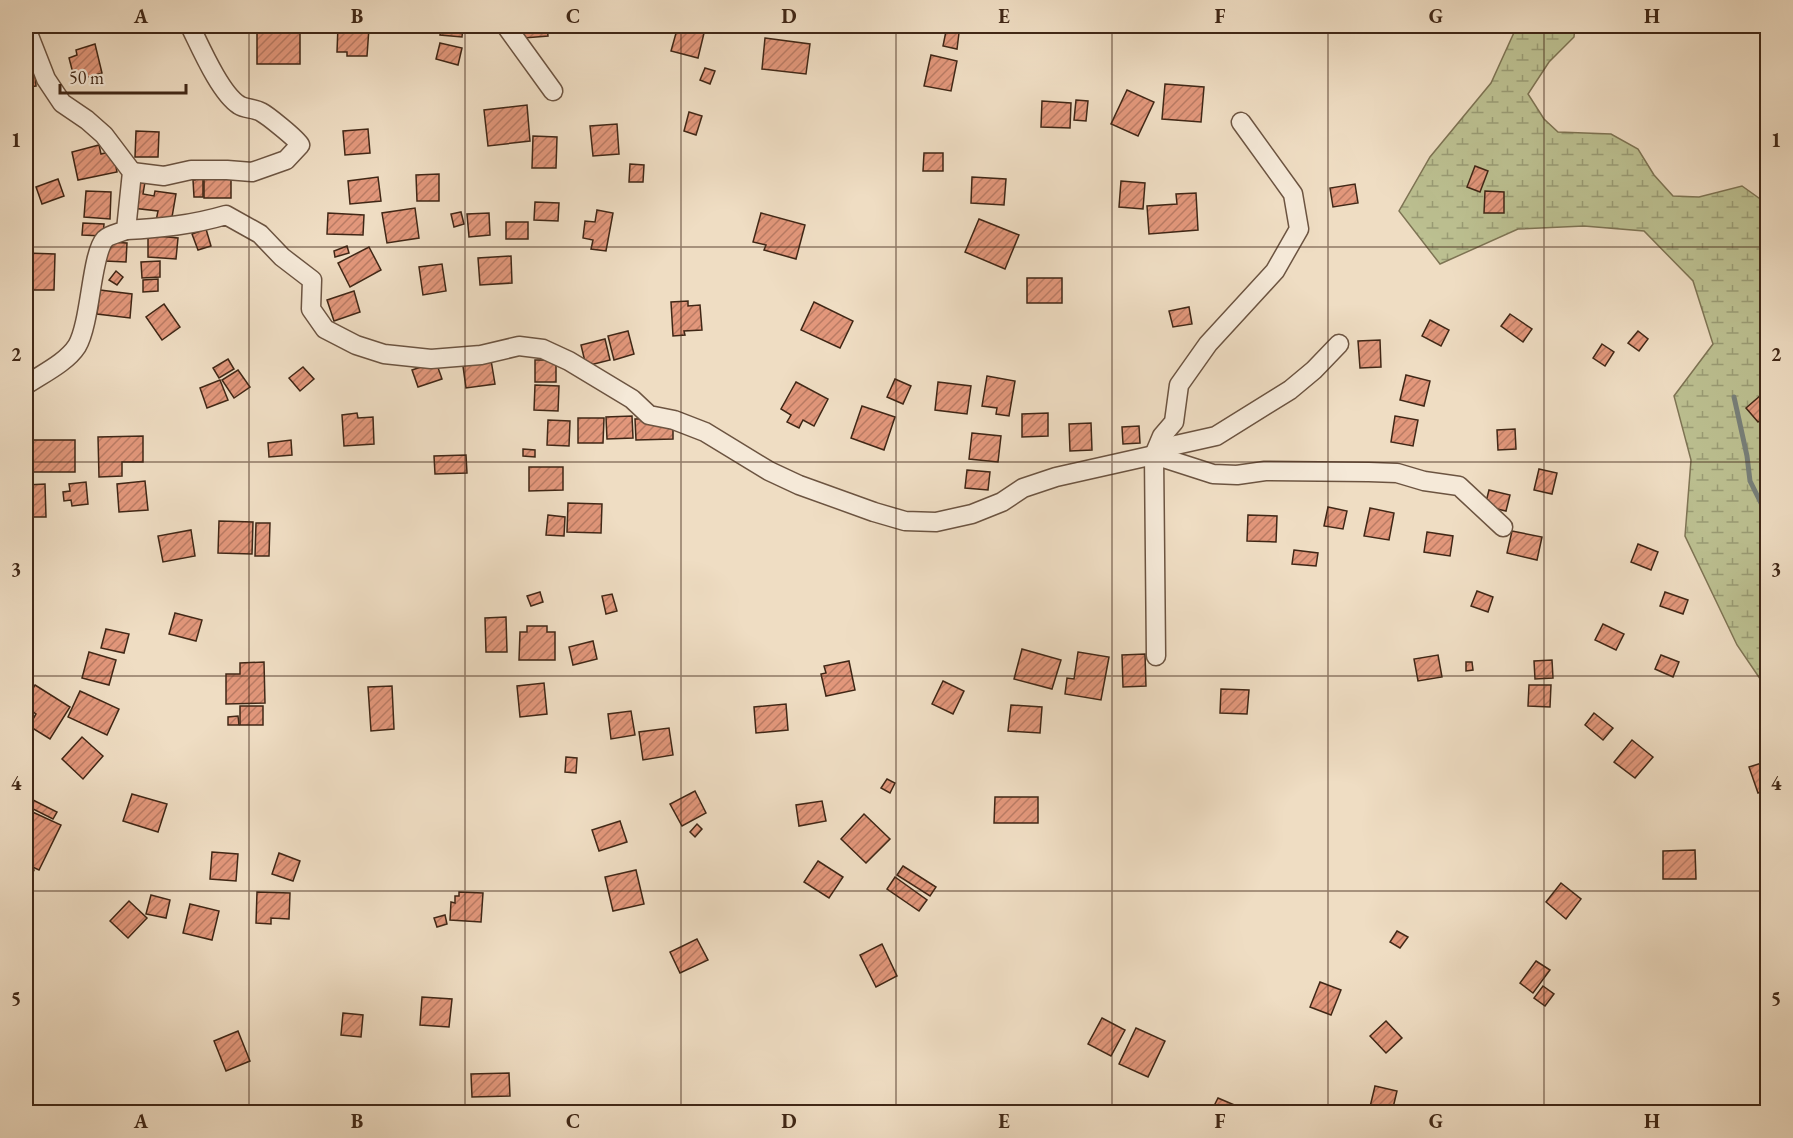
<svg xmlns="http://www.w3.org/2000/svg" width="1793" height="1138" viewBox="0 0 1793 1138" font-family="'EB Garamond',serif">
  <defs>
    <pattern id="wetland-marsh" width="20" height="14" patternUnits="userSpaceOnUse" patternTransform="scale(1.5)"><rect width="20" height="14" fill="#bcc091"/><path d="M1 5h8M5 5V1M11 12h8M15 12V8" fill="none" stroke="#9a9c75"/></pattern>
    <pattern id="building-hatch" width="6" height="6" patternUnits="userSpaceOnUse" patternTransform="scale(1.5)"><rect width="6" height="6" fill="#e2977b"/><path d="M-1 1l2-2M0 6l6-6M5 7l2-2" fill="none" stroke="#b97b64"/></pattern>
  </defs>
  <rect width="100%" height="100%" fill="#efddc3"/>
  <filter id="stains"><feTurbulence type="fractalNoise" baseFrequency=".00333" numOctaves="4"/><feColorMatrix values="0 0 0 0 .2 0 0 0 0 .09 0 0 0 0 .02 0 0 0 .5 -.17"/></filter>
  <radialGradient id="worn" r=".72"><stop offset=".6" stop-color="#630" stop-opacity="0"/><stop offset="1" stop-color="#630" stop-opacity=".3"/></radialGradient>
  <polygon fill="url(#wetland-marsh)" stroke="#7e7454" stroke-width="1.5" points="1517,26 1575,26 1574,37 1549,62 1528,94 1544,119 1558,132 1611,134 1638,149 1654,175 1673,196 1699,197 1742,186 1763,201 1768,208 1767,689 1737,645 1685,536 1691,460 1674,396 1713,344 1693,281 1644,231 1584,226 1518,229 1440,264 1399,211 1430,157 1491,83"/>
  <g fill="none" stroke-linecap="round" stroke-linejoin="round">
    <polyline stroke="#777f79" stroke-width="5" points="1734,397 1747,456 1750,481 1768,517"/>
  </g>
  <g fill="url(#building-hatch)" stroke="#402716" stroke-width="1.5">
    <polygon points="338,26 369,28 367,56 347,56 347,52 337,52"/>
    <polygon points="441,26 463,26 462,37 440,35"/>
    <polygon points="523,26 547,26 548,36 524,38"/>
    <polygon points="678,26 692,26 705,29 698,58 671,51"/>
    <polygon points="1091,26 1107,26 1106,31 1091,28"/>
    <rect x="257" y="30" width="43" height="34"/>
    <polygon points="946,31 959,33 957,49 943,46"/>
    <polygon points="765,38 810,44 806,74 762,69"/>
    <polygon points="440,43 462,48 458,65 436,59"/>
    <polygon points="95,44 102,73 75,81 69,58 77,55 76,50"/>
    <polygon points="931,55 957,61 951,91 924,86"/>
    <polygon points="34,62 36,86 26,87 26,63"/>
    <polygon points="705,68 715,71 710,84 700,80"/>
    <polygon points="1165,84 1204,87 1201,122 1162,119"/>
    <polygon points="1127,90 1154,102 1138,136 1111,124"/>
    <polygon points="1076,100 1088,101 1086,121 1074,120"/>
    <polygon points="1042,101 1071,103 1070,128 1041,127"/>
    <polygon points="527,105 530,141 488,146 484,110"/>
    <polygon points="689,112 702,116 696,135 684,131"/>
    <polygon points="617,124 619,154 593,156 590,126"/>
    <polygon points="368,129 370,153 345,155 343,131"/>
    <polygon points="136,131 159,132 158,157 135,157"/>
    <polygon points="533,136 557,137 556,168 532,168"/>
    <polygon points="99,145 101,154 113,151 117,172 78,180 72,152"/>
    <polygon points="924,153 943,153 943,171 923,171"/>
    <polygon points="630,164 644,165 643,182 629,182"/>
    <polygon points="1475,166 1488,171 1480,192 1467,187"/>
    <rect x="204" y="173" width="27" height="25"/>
    <polygon points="439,174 439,201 417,201 416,175"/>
    <polygon points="195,175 203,175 203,197 194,197 193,180 195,180"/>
    <polygon points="378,177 381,201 350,204 348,181"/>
    <polygon points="972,177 1006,179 1004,205 971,203"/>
    <polygon points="58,179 64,196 42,204 36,187"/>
    <polygon points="136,181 145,182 143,194 154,196 155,191 176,194 171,223 156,221 158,211 132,208"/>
    <polygon points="1121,181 1145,183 1143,209 1119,207"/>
    <polygon points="1355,184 1358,203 1333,207 1330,188"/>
    <polygon points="86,191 111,192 110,219 84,217"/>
    <polygon points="1485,191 1504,192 1504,213 1484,213"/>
    <polygon points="1196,193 1198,230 1149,234 1147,206 1177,204 1176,194"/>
    <polygon points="535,202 559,203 558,221 534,220"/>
    <polygon points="415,208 419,238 387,243 382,213"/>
    <polygon points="597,210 613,213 606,251 591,249 593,240 583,238 585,221 595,222"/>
    <polygon points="461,212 464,224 454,227 451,214"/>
    <polygon points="328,213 364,215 363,235 327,234"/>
    <polygon points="489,213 490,235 469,237 467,214"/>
    <polygon points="761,213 805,225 796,259 764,250 766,245 753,242"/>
    <polygon points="979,219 1019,235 1005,269 965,252"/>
    <rect x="506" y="222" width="22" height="17"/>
    <polygon points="83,223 104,224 103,236 82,235"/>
    <polygon points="206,229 211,246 198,250 192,234"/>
    <polygon points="148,235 178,238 176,259 148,257"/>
    <polygon points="106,242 127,243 126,262 105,261"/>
    <polygon points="347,246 349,253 335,257 334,251"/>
    <polygon points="369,247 381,270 350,287 338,263"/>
    <polygon points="26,253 55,254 54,290 26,290"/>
    <polygon points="511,256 512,283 480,285 478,258"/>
    <polygon points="160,261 160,277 142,278 141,262"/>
    <polygon points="442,264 446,291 423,295 419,267"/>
    <polygon points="116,271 123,277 117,285 109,280"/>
    <rect x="1027" y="278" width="35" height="25"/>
    <polygon points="158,279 158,291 143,292 143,280"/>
    <polygon points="100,290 132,294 130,318 97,314"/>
    <polygon points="354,291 360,312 334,321 327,300"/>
    <polygon points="688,301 688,306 700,305 702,330 684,331 685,335 673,336 671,302"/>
    <polygon points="814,302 853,321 840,348 801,330"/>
    <polygon points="164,304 180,327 162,340 146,317"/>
    <polygon points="1189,307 1192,324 1173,327 1169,311"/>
    <polygon points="1510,314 1532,329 1523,342 1501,326"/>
    <polygon points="1430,320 1449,330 1441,346 1422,336"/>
    <polygon points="628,331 634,354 614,360 608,336"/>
    <polygon points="1638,331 1648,339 1639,351 1628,343"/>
    <polygon points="605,339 610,360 586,366 581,345"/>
    <polygon points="1380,340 1381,367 1360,368 1358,341"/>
    <polygon points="1602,344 1614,352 1605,366 1593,358"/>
    <polygon points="490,354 495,384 466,388 462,359"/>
    <polygon points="228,359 234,369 219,378 213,368"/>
    <rect x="535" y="360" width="21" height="22"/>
    <polygon points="436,362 442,379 418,387 412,370"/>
    <polygon points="303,367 314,379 300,391 289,378"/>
    <polygon points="238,370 250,387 234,398 222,380"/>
    <polygon points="1406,375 1430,381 1424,406 1400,400"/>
    <polygon points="987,376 1015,381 1009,416 996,414 997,408 982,406"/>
    <polygon points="895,379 911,386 903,404 887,397"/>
    <polygon points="220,380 228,400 207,408 200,388"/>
    <polygon points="796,382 828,399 814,426 803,420 799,428 787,422 791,415 781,409"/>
    <polygon points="938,382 971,386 967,414 935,410"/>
    <polygon points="535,385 559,386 558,411 534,410"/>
    <polygon points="1761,395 1768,402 1768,414 1758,422 1746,408"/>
    <polygon points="862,406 895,417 884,450 851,438"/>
    <polygon points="357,413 358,418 373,417 374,444 344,446 342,415"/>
    <polygon points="1048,413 1048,436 1022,437 1022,414"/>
    <polygon points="632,416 633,438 607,439 606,417"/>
    <polygon points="1395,416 1418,420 1413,446 1391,442"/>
    <polygon points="578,418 604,418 603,443 578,443"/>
    <polygon points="673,418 673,439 636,440 635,419"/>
    <polygon points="548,420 570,421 569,446 547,445"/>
    <polygon points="1091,423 1092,450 1070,451 1069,424"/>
    <polygon points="1139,426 1140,443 1123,444 1122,427"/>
    <polygon points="1515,429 1516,449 1498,450 1497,430"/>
    <polygon points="972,433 1001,436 998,462 969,459"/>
    <polygon points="143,436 143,462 122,462 122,476 99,477 98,437"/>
    <rect x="26" y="440" width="49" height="32"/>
    <polygon points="291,440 292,455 269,457 268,443"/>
    <polygon points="523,449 535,450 535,457 523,456"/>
    <polygon points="466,455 467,473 435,474 434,456"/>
    <polygon points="529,467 563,467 563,490 529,491"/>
    <polygon points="1539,469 1557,473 1552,494 1534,490"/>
    <polygon points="967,470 990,472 988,490 965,488"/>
    <polygon points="145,481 148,510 119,512 117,484"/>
    <polygon points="86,482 88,504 72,506 71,500 64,501 63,492 70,491 69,484"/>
    <polygon points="45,484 46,517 26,517 26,485"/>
    <polygon points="1489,490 1510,495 1506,511 1485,506"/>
    <polygon points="568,503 602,504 601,533 567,532"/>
    <polygon points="1328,507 1347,511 1343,529 1324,526"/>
    <polygon points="1370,508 1394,513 1389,540 1364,536"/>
    <polygon points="548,515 565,517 564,536 546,535"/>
    <polygon points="1248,515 1277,516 1276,542 1247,541"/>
    <polygon points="219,521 253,522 252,554 218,553"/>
    <polygon points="256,523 270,523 269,556 255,556"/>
    <polygon points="191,530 195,556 163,562 158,536"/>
    <polygon points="1512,531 1542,537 1537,560 1507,553"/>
    <polygon points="1427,532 1453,536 1450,556 1424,552"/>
    <polygon points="1638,544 1658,552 1651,570 1631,562"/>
    <polygon points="1294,550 1318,553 1316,566 1292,564"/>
    <polygon points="1477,591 1493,597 1488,612 1471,606"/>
    <polygon points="540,592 543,602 531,606 527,596"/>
    <polygon points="1665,592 1688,600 1683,614 1660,606"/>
    <polygon points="612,594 617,611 606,614 602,596"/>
    <polygon points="175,613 202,620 196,641 169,634"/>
    <polygon points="506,617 507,652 486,652 485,618"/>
    <polygon points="1603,624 1624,634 1616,650 1595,640"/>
    <polygon points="527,626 547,626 547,632 555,632 555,660 519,660 520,632 527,632"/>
    <polygon points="106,629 129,634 124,653 101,648"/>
    <polygon points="593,641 597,659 573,665 569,647"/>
    <polygon points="1022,649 1061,660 1052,689 1014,679"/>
    <polygon points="89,652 116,660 109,685 82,678"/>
    <polygon points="1078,652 1109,657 1101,700 1065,694 1067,678 1074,679"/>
    <polygon points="1145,654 1146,686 1123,687 1122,655"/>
    <polygon points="1438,655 1442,677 1418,681 1414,659"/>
    <polygon points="1661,655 1679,662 1673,677 1655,669"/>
    <polygon points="1552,660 1553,678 1535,679 1534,661"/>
    <polygon points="849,661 855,690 826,696 821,674 826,673 824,666"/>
    <polygon points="264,662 265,703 226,704 226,674 240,674 240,663"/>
    <polygon points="1466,662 1472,662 1473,670 1466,671"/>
    <polygon points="26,677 33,682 26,695"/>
    <polygon points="943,681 964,691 953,714 932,704"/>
    <polygon points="544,683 547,714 520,717 517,686"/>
    <polygon points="35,685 70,707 50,739 29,726 36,714 26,707 26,701"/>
    <polygon points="1529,685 1551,685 1550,707 1528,706"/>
    <polygon points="392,686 394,729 371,731 368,687"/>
    <polygon points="1221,689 1249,690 1247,714 1220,713"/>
    <polygon points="80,691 119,709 107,735 68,717"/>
    <polygon points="786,704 788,730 756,733 754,707"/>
    <polygon points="1011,705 1042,707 1040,733 1008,731"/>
    <rect x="240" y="706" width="23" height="19"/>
    <polygon points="631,711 635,735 611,739 608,714"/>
    <polygon points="1594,713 1613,728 1603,740 1585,725"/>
    <polygon points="238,716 239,725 228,725 228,717"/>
    <polygon points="669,728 673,755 643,760 639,732"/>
    <polygon points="82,737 103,756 83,779 62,759"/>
    <polygon points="1632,740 1653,757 1635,778 1614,762"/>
    <polygon points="566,757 577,758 576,773 565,772"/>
    <polygon points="1768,761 1768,789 1758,793 1749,767"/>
    <polygon points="887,779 895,783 890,793 881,788"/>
    <polygon points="695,791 706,813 682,826 670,804"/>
    <polygon points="132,794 167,804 158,832 123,821"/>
    <polygon points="995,797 1038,797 1038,823 994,823"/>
    <polygon points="33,800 57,812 53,819 29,807"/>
    <polygon points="822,801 826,821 799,826 796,805"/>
    <polygon points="26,809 61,825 39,870 26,864"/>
    <polygon points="864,814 890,839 866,863 841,839"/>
    <polygon points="620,821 627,842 599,851 592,830"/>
    <polygon points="697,824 702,829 695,837 690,832"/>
    <polygon points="1695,850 1696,879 1663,879 1663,851"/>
    <polygon points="212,852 238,854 236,881 210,879"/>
    <polygon points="279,853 300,861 293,881 272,874"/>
    <polygon points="818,861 843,877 829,898 804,882"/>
    <polygon points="26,866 34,870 29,881 26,880"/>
    <polygon points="903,866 936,887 930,896 897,875"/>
    <polygon points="636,870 644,904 613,911 605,877"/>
    <polygon points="895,877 927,900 919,911 887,889"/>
    <polygon points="1561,883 1581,899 1566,919 1546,902"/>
    <polygon points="257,892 290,893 289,919 271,918 271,924 256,923"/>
    <polygon points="459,892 483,893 481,922 450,920 451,902 455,903 455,896 459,896"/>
    <polygon points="151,895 170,900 166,918 146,914"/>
    <polygon points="129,901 147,918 128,938 110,921"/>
    <polygon points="190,904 219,911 212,940 183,933"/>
    <polygon points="445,915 447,924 437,927 434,918"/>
    <polygon points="1397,931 1408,937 1400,948 1390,942"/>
    <polygon points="697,939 708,960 680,973 670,952"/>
    <polygon points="882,944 897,976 876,987 860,955"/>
    <polygon points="1536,961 1550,970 1533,993 1520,983"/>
    <polygon points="1320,982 1341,990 1331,1015 1310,1007"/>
    <polygon points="1543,986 1554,994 1545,1006 1534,998"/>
    <polygon points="422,997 452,999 449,1027 420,1025"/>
    <polygon points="343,1013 363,1015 361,1037 341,1035"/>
    <polygon points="1102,1018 1125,1030 1111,1056 1088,1044"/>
    <polygon points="1386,1021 1402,1038 1386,1053 1370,1036"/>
    <polygon points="1136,1028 1165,1041 1148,1077 1119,1064"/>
    <polygon points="238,1031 250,1061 226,1071 214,1041"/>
    <polygon points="509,1073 510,1096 472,1097 471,1074"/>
    <polygon points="1375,1086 1397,1091 1392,1112 1369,1111"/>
    <polygon points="1218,1098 1239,1107 1237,1112 1211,1112"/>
  </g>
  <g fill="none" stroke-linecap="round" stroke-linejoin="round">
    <g stroke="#6c5441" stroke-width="21">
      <g id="minor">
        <polyline points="506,26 553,91"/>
        <path d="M26 28 46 79 62 103 87 120 104 135 132 172 126 230C120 233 110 234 105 239 91 254 91 322 77 346 66 363 42 374 26 385"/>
        <path d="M132 172 164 176 191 170H227L252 172 286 160 300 145C297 139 267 115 261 112 254 108 245 109 239 105 220 93 200 46 190 26"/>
        <path d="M126 230C161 228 192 225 226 215L260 234 282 257 312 280 311 309 325 329 356 345 384 354 431 359 481 355 519 346 543 349 569 361 632 399 649 415 674 420 705 432 769 471 799 485 874 512 905 521 936 522 972 514 1002 502 1023 488 1056 477 1154 455 1213 474 1237 475 1265 471 1369 472 1397 473 1424 481 1459 486 1503 527"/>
        <polyline points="1158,449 1216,436 1290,390 1314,370 1339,344"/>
        <polyline points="1156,656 1154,455 1162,436 1174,422 1179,385 1208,344 1275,271 1299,229 1293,194 1241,122"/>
      </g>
    </g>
    <use href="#minor" stroke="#f5e9d8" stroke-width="18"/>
  </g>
  <path fill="none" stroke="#402716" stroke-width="1.5" stroke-opacity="0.55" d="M249 26V1112M465 26V1112M681 26V1112M896 26V1112M1112 26V1112M1328 26V1112M1544 26V1112M26 247H1768M26 462H1768M26 676H1768M26 891H1768"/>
  <rect width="1793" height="1138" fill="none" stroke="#efddc3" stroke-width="66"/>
  <path d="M60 84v9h126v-9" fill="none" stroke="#402716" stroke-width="3"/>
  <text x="69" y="84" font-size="18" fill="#402716" stroke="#f5e9d8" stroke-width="4.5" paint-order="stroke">50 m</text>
  <rect x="33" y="33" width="1727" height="1072" fill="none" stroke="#402716" stroke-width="2"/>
  <g font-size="20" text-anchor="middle" font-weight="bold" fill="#402716">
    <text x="141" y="23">A</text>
    <text x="357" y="23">B</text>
    <text x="573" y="23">C</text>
    <text x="789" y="23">D</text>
    <text x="1004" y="23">E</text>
    <text x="1220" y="23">F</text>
    <text x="1436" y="23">G</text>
    <text x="1652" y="23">H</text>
    <text x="16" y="147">1</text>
    <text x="1776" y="147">1</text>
    <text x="16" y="361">2</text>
    <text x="1776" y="361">2</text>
    <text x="16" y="576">3</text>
    <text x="1776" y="576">3</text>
    <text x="16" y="790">4</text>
    <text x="1776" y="790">4</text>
    <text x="16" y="1005">5</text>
    <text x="1776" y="1005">5</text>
    <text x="141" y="1128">A</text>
    <text x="357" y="1128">B</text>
    <text x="573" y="1128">C</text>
    <text x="789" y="1128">D</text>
    <text x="1004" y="1128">E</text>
    <text x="1220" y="1128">F</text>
    <text x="1436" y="1128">G</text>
    <text x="1652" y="1128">H</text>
  </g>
  <rect width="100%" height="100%" filter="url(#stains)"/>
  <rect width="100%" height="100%" fill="url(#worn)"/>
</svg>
